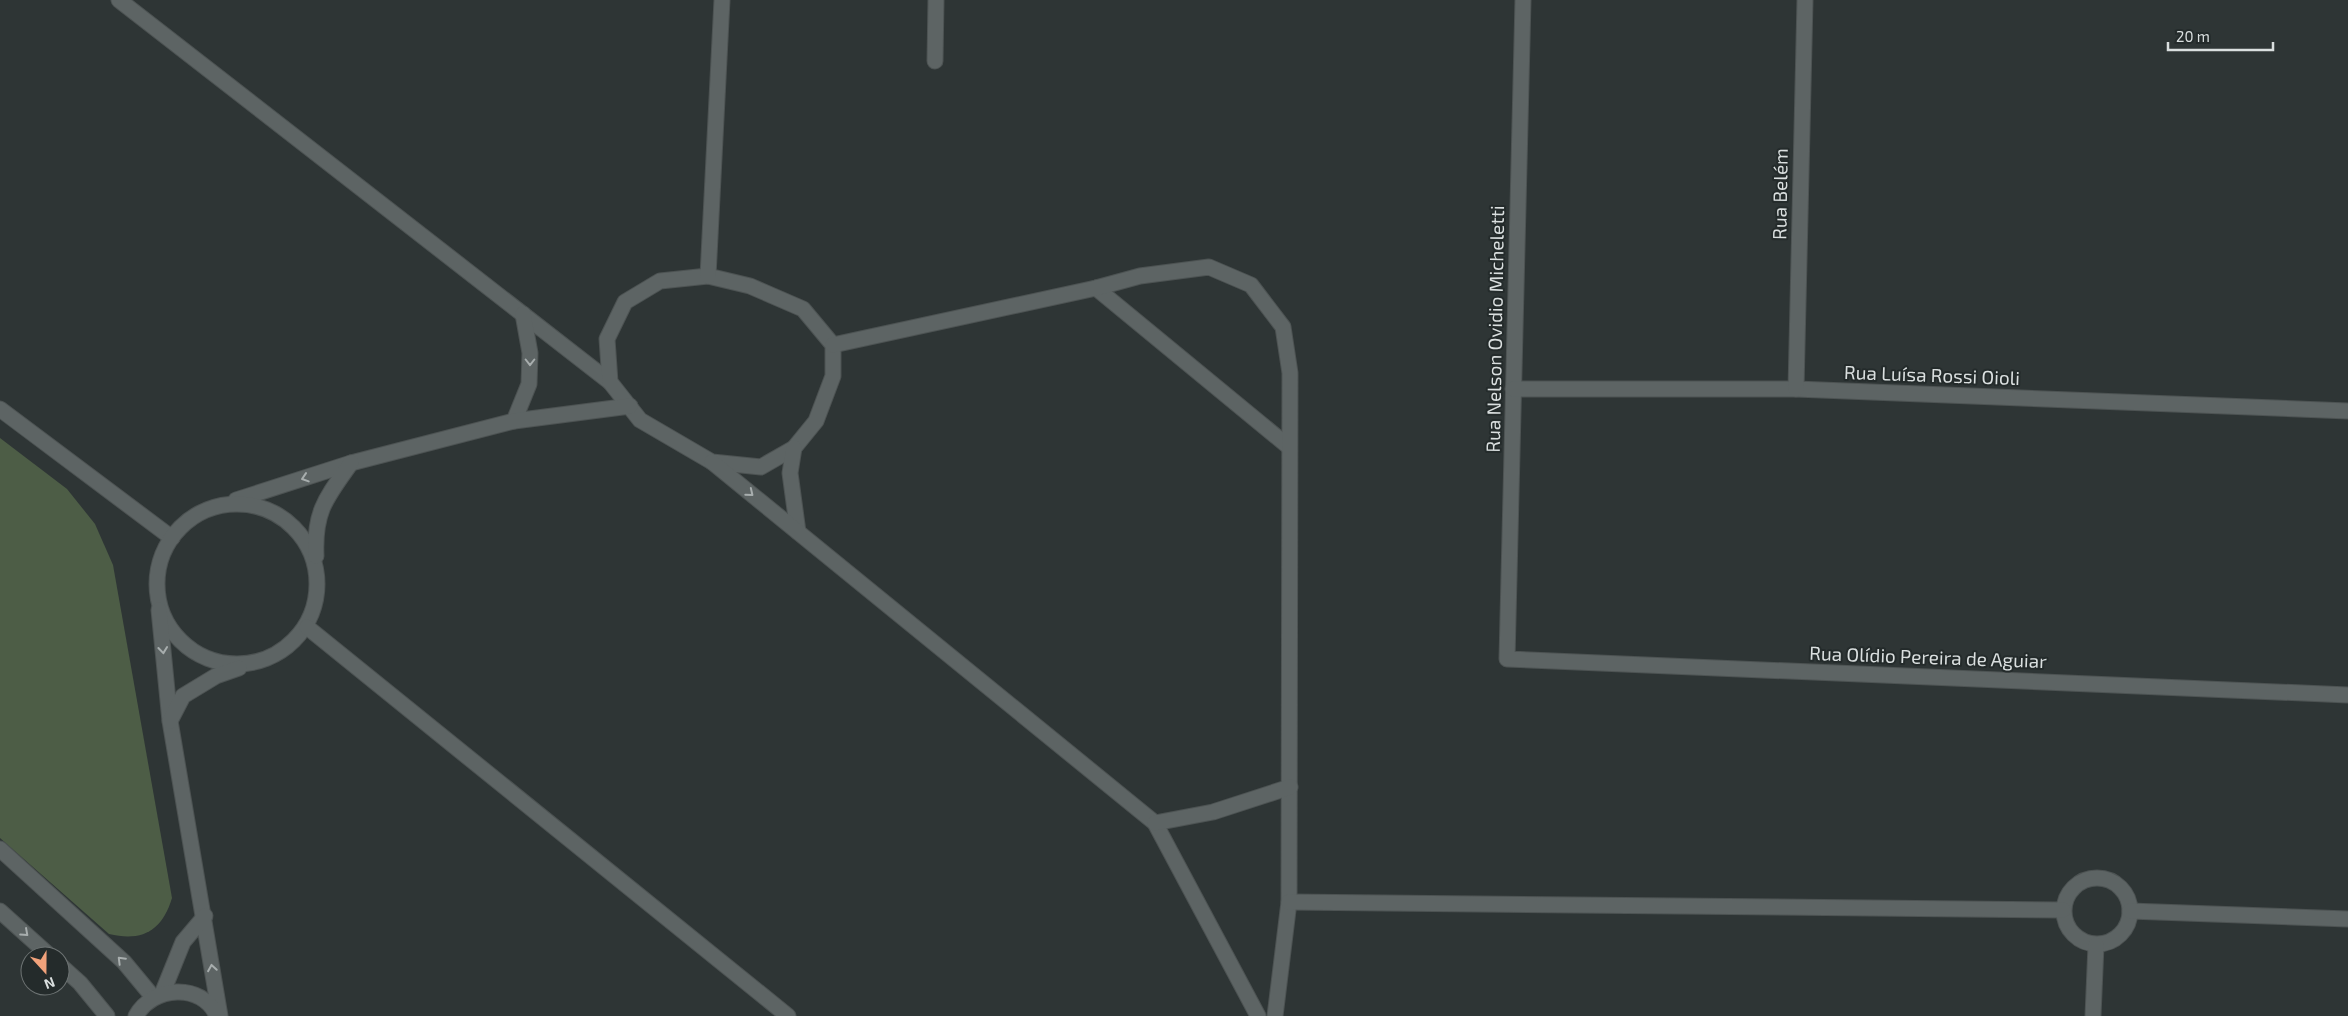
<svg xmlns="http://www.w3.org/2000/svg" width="2348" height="1016" viewBox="0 0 2348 1016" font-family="'Exo 2',sans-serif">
  <rect width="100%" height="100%" fill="#2e3535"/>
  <path fill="#4d5d46" d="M0 438 67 489 95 524 113 565 172 898C162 931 142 942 109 934L0 838Z"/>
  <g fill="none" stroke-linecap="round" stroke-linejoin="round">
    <g stroke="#4d5353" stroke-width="17">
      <g id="street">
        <polyline points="119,0 610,382"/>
        <polyline points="1523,0 1507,659 2348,695"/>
        <polyline points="935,61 936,0"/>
        <polygon points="708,276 750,286 803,309 833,345 833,376 816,421 794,448 761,467 712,462 640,420 610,382 607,339 625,302 660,281"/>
        <polyline points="708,276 722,0"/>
        <polyline points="1096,288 1289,447"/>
        <polyline points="833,345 1096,288 1140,276 1209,267 1251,285 1283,327 1290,373 1289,902 1275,1016"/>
        <polyline points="1513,389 1796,389 2348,411"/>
        <polyline points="1796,389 1805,0"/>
        <polyline points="0,409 172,538"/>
        <polyline points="514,421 529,384 530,353 523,314"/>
        <polyline points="794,448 790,473 798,532"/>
        <polyline points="712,462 1155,823 1258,1016"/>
        <polyline points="236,500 351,463 514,421 630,406"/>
        <circle cx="237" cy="584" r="80"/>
        <path d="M316 556C314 511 326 498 351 463"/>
        <polyline points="159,610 170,721 220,1016"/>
        <polyline points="307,627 788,1016"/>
        <polyline points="170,721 183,696 216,676 239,668"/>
        <polyline points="1155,823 1213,812 1290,787"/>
        <polyline points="0,849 124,962 153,997"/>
        <circle cx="2097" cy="911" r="33"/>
        <polyline points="1289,902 2063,910"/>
        <polyline points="0,911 50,956"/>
        <polyline points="2130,911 2348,919"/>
        <polyline points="60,965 80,983 107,1016"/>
        <polyline points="162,994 183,942 205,916"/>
        <path d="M136 1016C152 986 202 982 217 1016"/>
        <polyline points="2093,1016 2096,945"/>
      </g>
    </g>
    <use href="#street" stroke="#5d6464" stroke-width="15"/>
  </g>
  <defs><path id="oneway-chevron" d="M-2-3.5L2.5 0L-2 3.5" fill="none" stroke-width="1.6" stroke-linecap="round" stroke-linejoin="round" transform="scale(1.25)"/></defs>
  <g stroke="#a8aeae">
    <use href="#oneway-chevron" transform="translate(530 362) rotate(90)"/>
    <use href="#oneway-chevron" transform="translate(305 478) rotate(162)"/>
    <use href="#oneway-chevron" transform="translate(750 493) rotate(39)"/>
    <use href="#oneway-chevron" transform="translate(163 650) rotate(84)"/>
    <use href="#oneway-chevron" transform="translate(25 933) rotate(42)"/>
    <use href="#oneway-chevron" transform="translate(121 960) rotate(-135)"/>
    <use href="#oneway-chevron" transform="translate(212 968) rotate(-99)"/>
  </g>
  <g text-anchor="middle" stroke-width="4" stroke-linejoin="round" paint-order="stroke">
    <g font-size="19" fill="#dadfdf" stroke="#242b2b">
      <text transform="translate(1780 194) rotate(-89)" y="7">Rua Belém</text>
      <text transform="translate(1495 329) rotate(-89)" y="7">Rua Nelson Ovidio Micheletti</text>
      <text transform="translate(1932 375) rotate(2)" y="7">Rua Luísa Rossi Oioli</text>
      <text transform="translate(1928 657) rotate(2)" y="7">Rua Olídio Pereira de Aguiar</text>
    </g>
  </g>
  <g transform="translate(45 971) rotate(159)"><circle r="24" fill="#242b2b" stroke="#6d7373"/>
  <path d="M0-4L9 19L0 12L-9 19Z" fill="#f1a27b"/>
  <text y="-8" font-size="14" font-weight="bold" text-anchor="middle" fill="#dadfdf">N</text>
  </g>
  <path d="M2168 42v8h105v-8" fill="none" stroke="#dadfdf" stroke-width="2.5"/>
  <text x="2176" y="42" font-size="15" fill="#dadfdf" stroke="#242b2b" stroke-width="4" paint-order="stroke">20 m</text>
</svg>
